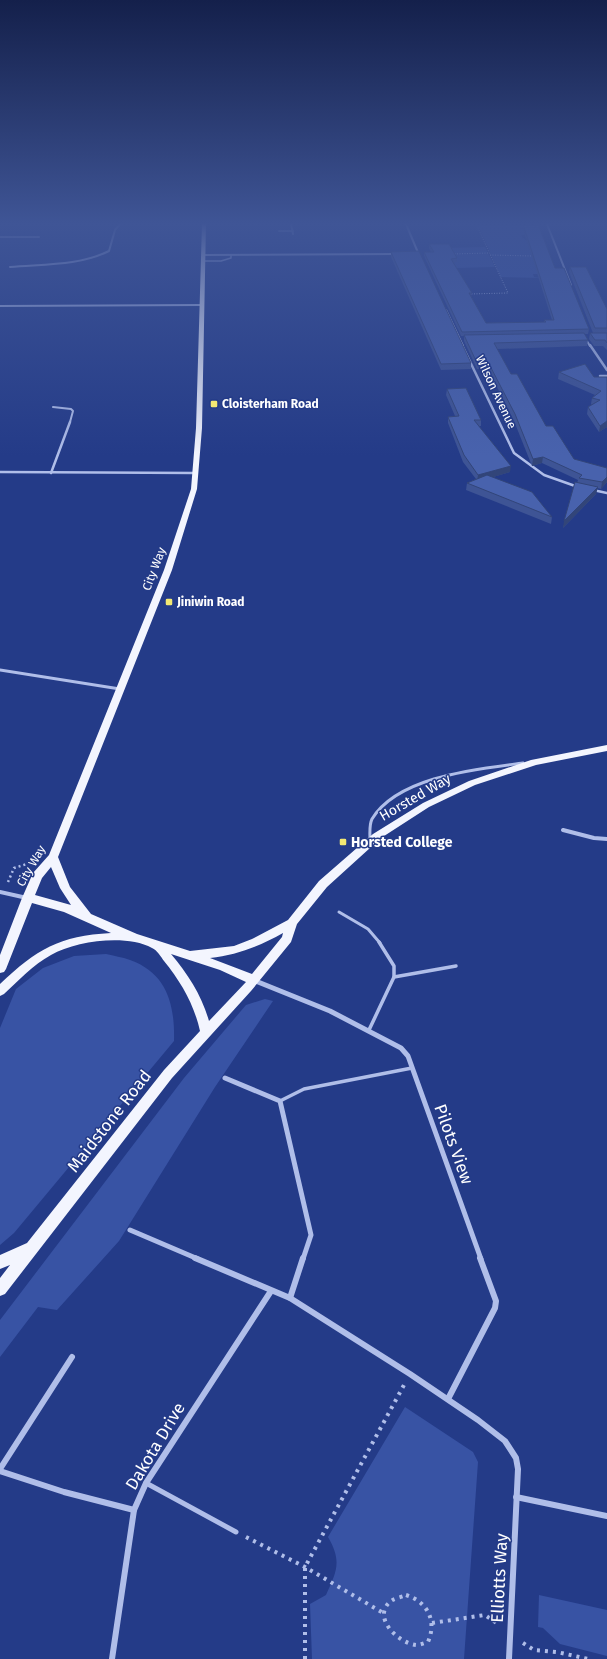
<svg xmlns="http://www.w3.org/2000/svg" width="607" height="1659" viewBox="0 0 607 1659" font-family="'Fira Sans',sans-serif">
  <rect width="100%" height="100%" fill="#243b88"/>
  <g fill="#3853a4">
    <polygon points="478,225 526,226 524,228 520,229 524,229 524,235 521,235 522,237 527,241 538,274 533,274 534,277 542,278 501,277"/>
    <polygon points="485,247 495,267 454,268 445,248"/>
    <path d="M106 954C114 956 122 957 130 960 167 973 175 1005 174 1041L14 1233 0 1245V1028L16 989 43 968 74 956Z"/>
    <polygon points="265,999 273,1001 215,1087 119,1241 57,1310 38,1307 0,1357 0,1320 184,1078 246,1005"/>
    <path d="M405 1407 473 1452 478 1462 464 1659H312L310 1604 326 1595C337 1571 342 1561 328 1537Z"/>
    <polygon points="539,1595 607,1610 607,1656 560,1644 543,1628 538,1627"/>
  </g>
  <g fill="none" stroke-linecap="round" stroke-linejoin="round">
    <g stroke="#b0bee9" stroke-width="1" stroke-dasharray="1 1.5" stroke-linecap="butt">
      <polyline points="452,254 489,253"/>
      <polyline points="490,255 533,256"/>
      <polyline points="469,294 508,293 477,226"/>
    </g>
    <polyline stroke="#b0bee9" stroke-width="2.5" stroke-dasharray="2 3" stroke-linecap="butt" points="8,882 14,868 27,864"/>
    <g stroke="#b0bee9" stroke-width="4" stroke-dasharray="3 5" stroke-linecap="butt">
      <polyline points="246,1537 305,1567 385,1614"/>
      <path d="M406 1595C428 1602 437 1621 428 1642 424 1643 420 1645 416 1645 398 1643 371 1617 391 1601 395 1598 402 1597 406 1595Z"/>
      <polyline points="432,1623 485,1615 498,1624"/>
      <polyline points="523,1643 534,1650 557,1652 588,1659"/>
      <polyline points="305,1659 305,1567 404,1385"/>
    </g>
    <polyline stroke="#b0bee9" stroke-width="1.5" points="204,261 221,261 231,258 231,255"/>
    <polyline stroke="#b0bee9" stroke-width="2" points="53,407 71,409 73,411 70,422"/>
    <g stroke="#b0bee9" stroke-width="3">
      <path d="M370 840C370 833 369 825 372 819 398 776 478 769 523 763"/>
      <polyline points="339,912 368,929 380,943"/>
    </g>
    <g stroke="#b0bee9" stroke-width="3.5">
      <polyline points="394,977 456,966"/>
      <polyline points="369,1030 394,977 394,966 379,942"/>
      <polyline points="280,1101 304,1089 412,1068"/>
    </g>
    <polyline stroke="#b0bee9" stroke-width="5" points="146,1483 236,1532"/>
    <g stroke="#b0bee9" stroke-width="2">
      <polyline points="291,224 293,234"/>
      <polyline points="406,224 419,255"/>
      <polyline points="547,224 571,285"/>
      <polyline points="279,231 293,231"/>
      <polyline points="0,237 39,237"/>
      <polyline points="204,255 396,254"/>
      <path d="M10 267C43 264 79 266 109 251L115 230 120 224"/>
      <polyline points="0,306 202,305"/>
      <polyline points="446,310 463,346"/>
      <polyline points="585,338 590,346"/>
    </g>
    <g stroke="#b0bee9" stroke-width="2.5">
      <polyline points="462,345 514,453 544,475 578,487"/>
      <polyline points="590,345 607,370"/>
      <polyline points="600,376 607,376"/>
      <polyline points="0,472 196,473"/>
      <polyline points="51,473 70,422"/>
      <polyline points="593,490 607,493"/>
    </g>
    <polyline stroke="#b0bee9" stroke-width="3" points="0,670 120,689"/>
    <g stroke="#b0bee9" stroke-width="4">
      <polyline points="563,830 594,838 607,839"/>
      <polyline points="0,892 27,898"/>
    </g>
    <g stroke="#b0bee9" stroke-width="5">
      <polyline points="253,980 330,1011 401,1048 408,1056 481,1259"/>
      <polyline points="225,1078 280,1101 311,1235 303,1259"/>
      <polyline points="130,1230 198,1259"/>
    </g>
    <g stroke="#b0bee9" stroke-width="6">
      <polyline points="195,1258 290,1298 410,1374 478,1420 505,1441 516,1458 518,1469 509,1659"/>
      <polyline points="290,1298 303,1258"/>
      <polyline points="448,1399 495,1308 496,1301 480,1258"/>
      <polyline points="0,1469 72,1357"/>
      <polyline points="0,1471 64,1492 134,1510"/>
      <polyline points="516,1497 607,1516"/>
      <polyline points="112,1659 134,1510 146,1483 271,1291"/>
    </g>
    <path fill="#f3f5fe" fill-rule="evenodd" d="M202 224H206L202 428 197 489 172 570 58 857 70 887 91 914 137 934 190 951 234 946 252 939 288 920 319 881 373 834 423 803 469 781 531 760 607 745V751L536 765 475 785 429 807 381 838 327 887 297 924 291 942 251 991 172 1078 5 1294 0 1296V1278L10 1265 0 1269V1255L27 1243 164 1070 200 1031C194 1004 181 982 164 961 161 957 157 950 152 948 126 934 76 941 51 955 33 965 19 980 4 994L0 996V984C37 949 59 936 111 933L64 912 32 903 6 969 4 972 0 973V955L22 898 33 873 49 855 164 570 191 489 196 428ZM51 867 60 888 71 905 35 895 42 878ZM283 933 282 937 252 974 210 958C237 955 260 946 283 933ZM171 954 220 970 246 982 209 1021C202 996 188 974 171 954Z"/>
  </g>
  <g fill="#3e5495">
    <polygon points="522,224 538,224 555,268 589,329 588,334 584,334 588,340 587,346 497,349 511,374 546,426 574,459 607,468 607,482 601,489 597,488 596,494 563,528 578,480 542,463 532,466 514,421 488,369 477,369 464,341 464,336 461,336 424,256 424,252 431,252 429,248 429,244 457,258 457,262 453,263 472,293 471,296 486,323 544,322 544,320 552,320 522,226"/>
    <polygon points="391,252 471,363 471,369 441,370 391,257"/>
    <polygon points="570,267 607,309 607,350 603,346 594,346 589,339 590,333 593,333 569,272"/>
    <polygon points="559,372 594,377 607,377 607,427 599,432 587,414 588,407 592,405 591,404 592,398 595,395 558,379"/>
    <polygon points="447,389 481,420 481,426 479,426 510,472 493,477 552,517 551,524 466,490 467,483 476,479 463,462 448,423 448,417 455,416 446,395"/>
  </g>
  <g fill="#324579">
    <polygon points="607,421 607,427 599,432 600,426"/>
    <polygon points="543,457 542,463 532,466 533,459"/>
    <polygon points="511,466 510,472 477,482 478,475"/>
    <polygon points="607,477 607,482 601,489 602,482"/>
    <polygon points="598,487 596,494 563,528 564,521"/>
  </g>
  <g fill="#4862ad" stroke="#324579">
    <polygon points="523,224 538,224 555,268 564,268 589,329 462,332 424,252 434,252 429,244 449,244 457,258 451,259 472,293 469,293 486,323 546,322 544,320 554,320"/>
    <polygon points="419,251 471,363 441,364 391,252"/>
    <polygon points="570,267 586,267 607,309 607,328 595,328"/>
    <polygon points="584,333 588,340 494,343 511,374 517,374 546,426 553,426 574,459 607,468 607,477 602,482 579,478 582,475 543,457 533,459 515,414 488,362 477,363 464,335"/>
    <polygon points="590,333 607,333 607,343 605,340 595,340"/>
    <polygon points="585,364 594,377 607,377 607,421 600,426 588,407 600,400 592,398 601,391 559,372"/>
    <polygon points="466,388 481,420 474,420 511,466 478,475 464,455 448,417 459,416 447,389"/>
    <polygon points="487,475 532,492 552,517 467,483"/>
    <polygon points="575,482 598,487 564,521"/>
  </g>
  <linearGradient id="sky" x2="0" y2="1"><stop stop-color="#14204b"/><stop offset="0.49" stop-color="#3f5596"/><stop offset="1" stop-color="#3f5596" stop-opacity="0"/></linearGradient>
  <rect width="607" height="456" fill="url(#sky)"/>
  <g fill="#f3e873" stroke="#243b88" stroke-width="1.5">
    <rect x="210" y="400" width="8" height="8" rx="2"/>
    <rect x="165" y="598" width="8" height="8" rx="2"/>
    <rect x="339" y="838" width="8" height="8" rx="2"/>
  </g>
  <g text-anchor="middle" stroke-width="3" stroke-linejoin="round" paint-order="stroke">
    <g font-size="12" fill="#fff" stroke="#243b88">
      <text transform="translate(496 392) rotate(65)" y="4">Wilson Avenue</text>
      <text transform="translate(154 569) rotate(-69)" y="4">City Way</text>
      <text transform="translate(31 866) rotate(-60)" y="4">City Way</text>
    </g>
    <g font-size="12" font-weight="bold" fill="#fff" stroke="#243b88" text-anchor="start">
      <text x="222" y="408">Cloisterham Road</text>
      <text x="177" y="606">Jiniwin Road</text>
    </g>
    <g font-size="14" fill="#fff" stroke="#243b88">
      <text transform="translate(415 797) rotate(-30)" y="5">Horsted Way</text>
    </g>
    <g font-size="14" font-weight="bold" fill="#fff" stroke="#243b88" text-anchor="start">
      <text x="351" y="847">Horsted College</text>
    </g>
    <g font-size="17" fill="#fff" stroke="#243b88">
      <text transform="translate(109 1121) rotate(-52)" y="6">Maidstone Road</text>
      <text transform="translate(454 1144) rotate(70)" y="6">Pilots View</text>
      <text transform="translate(155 1446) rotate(-59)" y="6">Dakota Drive</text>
      <text transform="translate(499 1578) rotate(-87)" y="6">Elliotts Way</text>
    </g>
  </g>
</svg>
